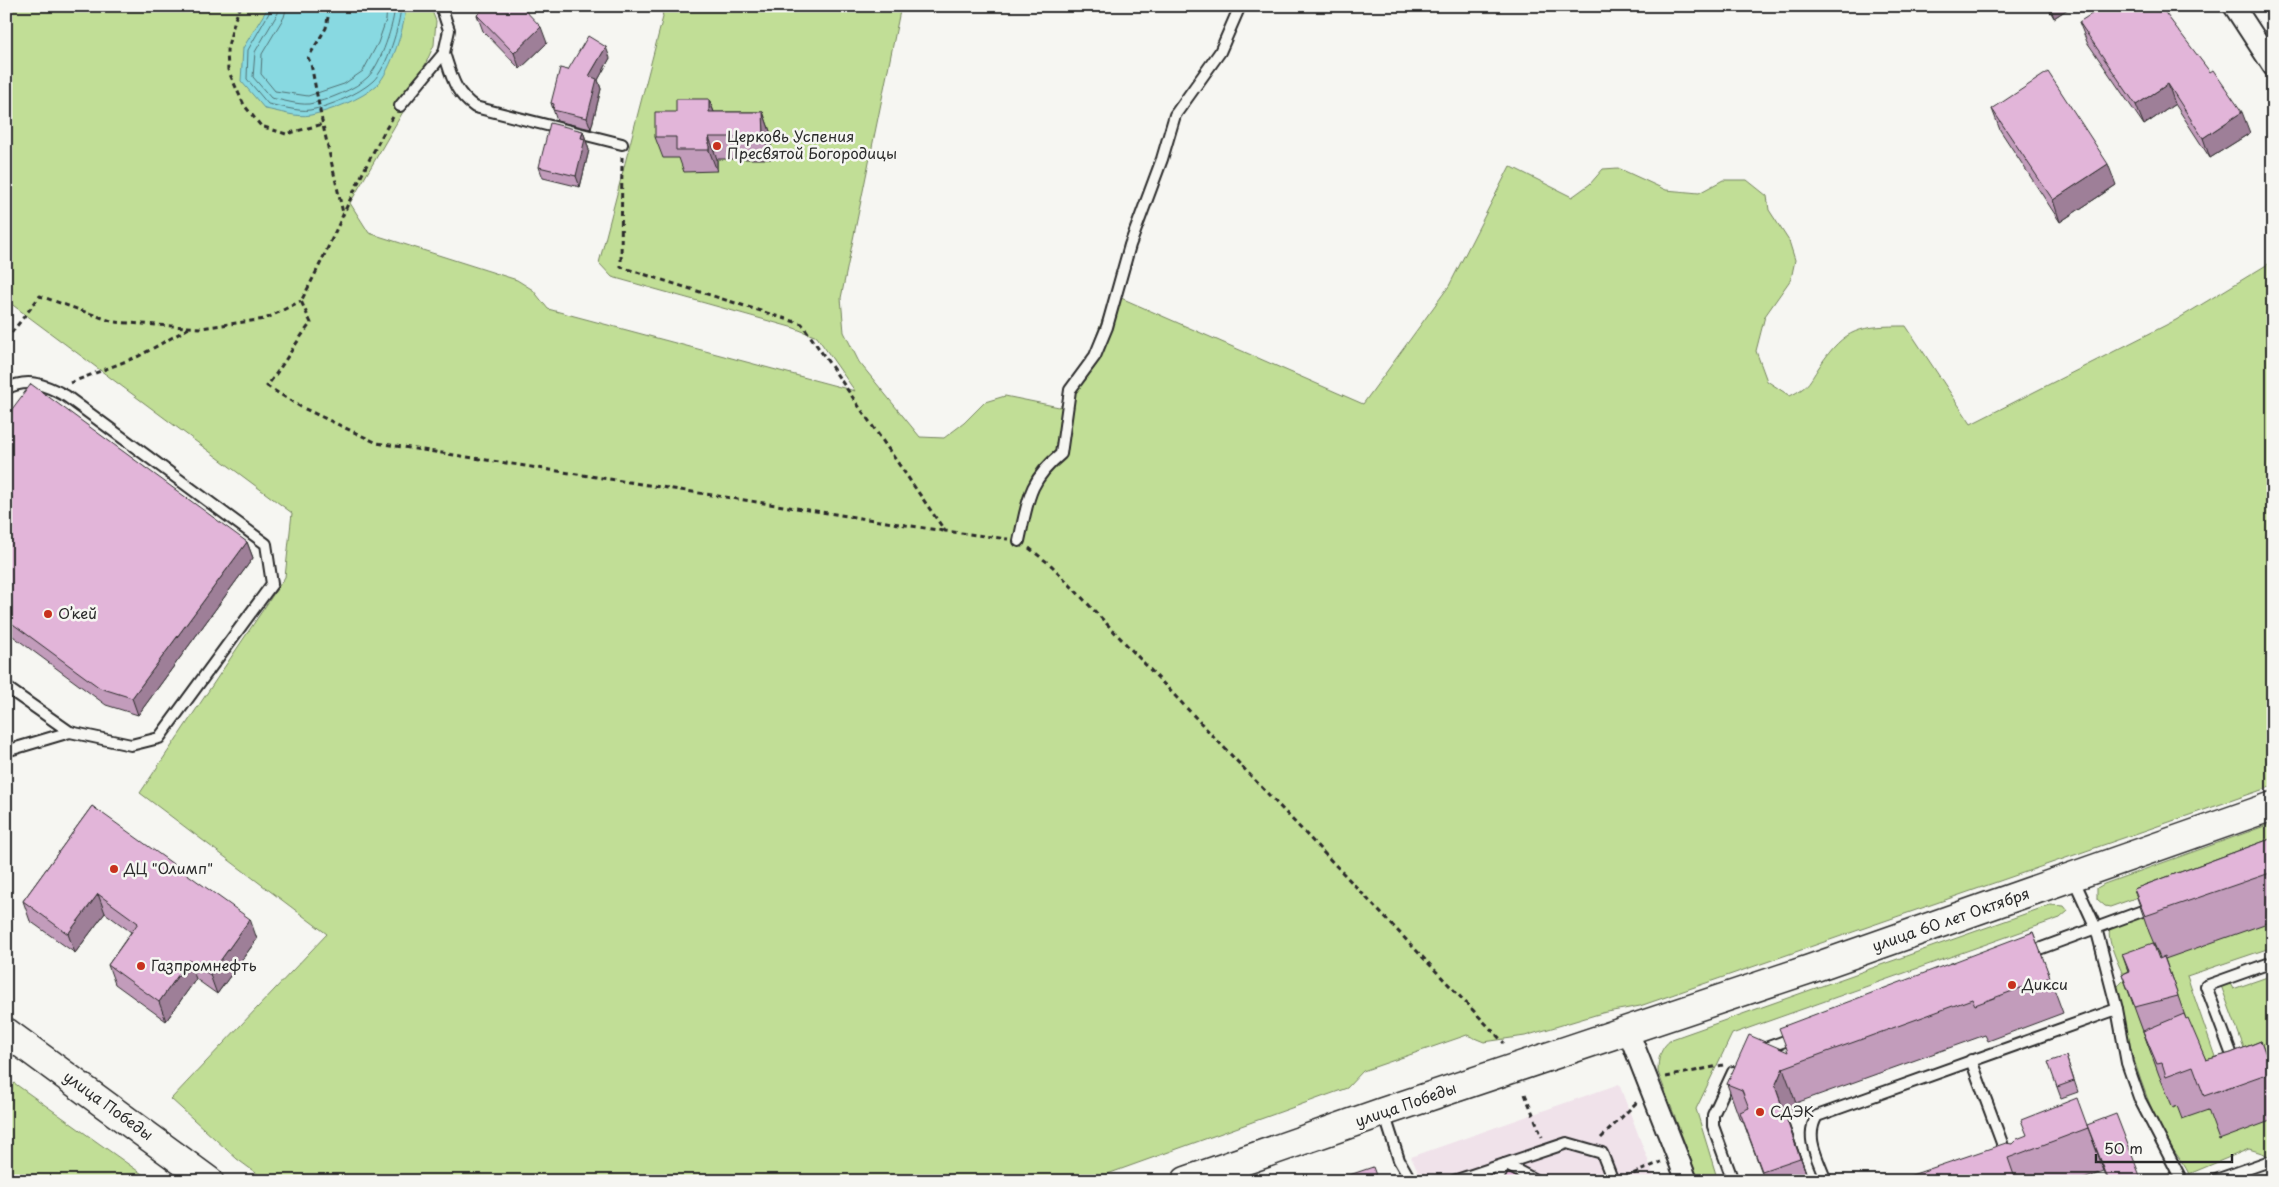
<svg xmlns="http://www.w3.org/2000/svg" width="2279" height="1187" viewBox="0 0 2279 1187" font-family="'Playpen Sans',sans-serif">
  <rect width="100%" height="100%" fill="#f6f6f2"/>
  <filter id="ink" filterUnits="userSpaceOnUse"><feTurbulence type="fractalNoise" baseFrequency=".02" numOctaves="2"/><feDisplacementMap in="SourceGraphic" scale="10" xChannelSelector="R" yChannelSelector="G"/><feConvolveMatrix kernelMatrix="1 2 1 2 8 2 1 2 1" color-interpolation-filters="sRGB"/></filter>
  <g filter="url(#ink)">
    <polygon fill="#f0e2ea" points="1619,1084 1656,1181 1422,1181 1411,1157"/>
    <g fill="#c1de96" stroke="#768460">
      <path d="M6 6H430L436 21 434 45 407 105 350 203 369 233 517 280 533 290 548 309 855 391 817 337 794 328 612 277 599 263 663 17 661 6H901L841 298 844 332 859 362 920 437 944 438 964 423 985 402 1005 396 1059 407 1074 396 1112 294 1363 404 1449 286 1510 166 1572 197 1590 184 1603 169 1618 168 1666 190 1699 193 1723 180H1747L1767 196 1769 210 1789 241 1795 260 1791 279 1765 316 1756 351 1767 381 1790 396C1809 386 1808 384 1819 367 1845 327 1861 326 1906 326L1971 424 2176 320 2273 261V786L1640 1006 1602 1013 1525 1036 1484 1042 1467 1035 1363 1071 1347 1088 1088 1181H267L237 1159 171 1099 327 934 140 793 285 577 292 513 6 300Z"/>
      <polygon points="2273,823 2273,849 2110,907 2105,906 2097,899 2097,888 2104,884"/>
      <path d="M2273 866V947L2187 976 2230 1100 2138 1017 2150 1050 2177 1106 2273 1120V1163L2268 1164 2265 1154 2249 1149 2189 1174C2182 1159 2169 1147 2162 1132 2140 1086 2127 1039 2115 989L2125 979C2120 967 2104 937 2111 926Z"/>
      <path d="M2050 905 2064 906 2068 911 2060 918 1732 1034 1696 1109 1718 1181H1699L1658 1072C1658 1058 1660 1048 1672 1039Z"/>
      <polygon points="2273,975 2273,1086 2260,1091 2220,983 2228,980 2233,989"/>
      <polygon points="14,1083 152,1181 6,1181 6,1093"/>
    </g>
    <path fill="#88d9e1" stroke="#639398" d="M269 6H406C405 26 391 71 377 85 362 99 330 111 311 115 297 118 278 111 265 109L241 81 243 48Z"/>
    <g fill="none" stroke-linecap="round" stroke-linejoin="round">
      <g stroke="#507174" stroke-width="1">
        <path d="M273 6 248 50 247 79 268 104C280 106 298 112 310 110 328 107 359 94 373 81 387 68 400 25 401 6"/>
        <path d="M279 6 278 13 255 52 253 77 271 98C282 100 298 105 309 104 326 101 356 89 368 77 381 64 394 24 395 6"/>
        <polyline points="287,6 284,17 262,54 261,74 275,91 308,96 344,84 363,71 378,43 386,20 387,6"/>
      </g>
      <g stroke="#2b2b2b" stroke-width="14">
        <g id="lane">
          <path d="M444 53C452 77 454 92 475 107L622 144"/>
          <polyline points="400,106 444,53 449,30 441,6"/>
          <path d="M6 389C28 377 46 385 66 396L266 544 272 584 159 738 131 745 70 732 6 687"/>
          <path d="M1019 541C1028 501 1028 481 1061 454L1070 390 1095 356 1107 327 1130 245 1162 159 1175 115 1220 52 1240 6"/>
          <polyline points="6,751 70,732"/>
          <polyline points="2073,878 2096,928 2117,1009 2127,1063 2140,1100 2182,1181"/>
          <polyline points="2028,953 2153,907"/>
          <polyline points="1760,1050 1796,1037"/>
          <polyline points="1971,1060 2002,1143 2002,1156"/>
          <polyline points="2236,1066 2206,986 2273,962"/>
          <polyline points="1384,1113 1399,1160 1411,1181"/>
          <polyline points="1240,1163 1246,1181"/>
          <polyline points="1505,1164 1537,1181"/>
          <polyline points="1454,1181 1567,1143 1602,1153 1613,1181"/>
          <polyline points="1497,1181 1505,1164"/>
          <polyline points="1733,1181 1713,1126 1713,1115 1733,1072"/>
          <path d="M1826 1181C1818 1159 1804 1137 1817 1116L2117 1009"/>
          <polyline points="2213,1181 2267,1162"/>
        </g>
      </g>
      <g stroke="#2b2b2b" stroke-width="24">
        <g id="street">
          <polyline points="2234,6 2273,66"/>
          <polyline points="1628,1031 1687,1181"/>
        </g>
      </g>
      <g stroke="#2b2b2b" stroke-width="31">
        <g id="secondary">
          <polyline points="6,1032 209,1181"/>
          <polyline points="1186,1181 1383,1112 1810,969 2273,806"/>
        </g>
      </g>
      <g stroke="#2b2b2b" stroke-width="3" stroke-dasharray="5 4" stroke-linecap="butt">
        <polyline points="241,6 235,19 227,50 228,70 244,105 261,126 286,134 323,124"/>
        <polyline points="328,17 326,28 308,58 311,64 322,121 343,213"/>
        <path d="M393 117C357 176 334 241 301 301L311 323C295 343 283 366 267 386L301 407 377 443 944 531"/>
        <polyline points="622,157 621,267 802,324 945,531 1008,539"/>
        <polyline points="6,340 40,296 114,322 201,328 265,319 301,301"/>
        <polyline points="70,383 139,356 191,327"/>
        <polyline points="1029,548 1052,566 1504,1043"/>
        <polyline points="1666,1077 1723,1065"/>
        <polyline points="1525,1094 1542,1137"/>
        <polyline points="1601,1138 1637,1102"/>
        <polyline points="1625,1177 1661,1162"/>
      </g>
      <use href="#lane" stroke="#f6f6f2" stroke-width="10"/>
      <use href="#street" stroke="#f6f6f2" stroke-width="20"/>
      <use href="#secondary" stroke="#f6f6f2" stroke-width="28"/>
    </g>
    <g fill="#c29cbb" stroke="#2b2b2b">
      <polygon points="2047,6 2072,6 2054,18"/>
      <polygon points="477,15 547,43 520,69 483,31"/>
      <polygon points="2079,22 2250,133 2210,158 2175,104 2144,125 2087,42"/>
      <polygon points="610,58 598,80 601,89 591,129 557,121 551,103 568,70"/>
      <polygon points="709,99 714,112 763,112 771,134 771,159 717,159 717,171 684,172 679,158 663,158 655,137 676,112"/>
      <polygon points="1992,109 2116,185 2060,222 2000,130"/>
      <polygon points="583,131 589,150 580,187 543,178 539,167"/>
      <polygon points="6,417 247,542 253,558 138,715 106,705 6,631"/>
      <polygon points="92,806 257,939 217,994 196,979 166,1021 115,984 108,965 131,932 105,913 75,953 30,921 23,901"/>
      <polygon points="2273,838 2273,921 2165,959 2186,1019 2206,1060 2231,1053 2261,1041 2273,1074 2273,1120 2219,1140 2208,1110 2182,1119 2177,1106 2173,1108 2159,1075 2122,974 2128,971 2122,954 2160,958 2149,932 2134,889"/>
      <polygon points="2033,932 2063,1013 1988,1041 1985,1035 1796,1103 1788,1121 1809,1181 1765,1181 1743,1121 1740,1120 1727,1084 1788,1052"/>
      <polygon points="2066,1056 2078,1092 2061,1098 2057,1087"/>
      <polygon points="2087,1125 2142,1181 2108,1181"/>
      <polygon points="2088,1128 2104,1171 2079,1181 1894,1181 2012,1144"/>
    </g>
    <g fill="#9e7f98" stroke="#2b2b2b">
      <polygon points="2050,6 2072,6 2054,18"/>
      <polygon points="541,27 547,43 520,69 514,53"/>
      <polygon points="606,47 610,58 598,80 601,89 591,129 587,118 589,76"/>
      <polygon points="2168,84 2175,104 2144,125 2136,105"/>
      <polygon points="709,99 717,120 709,112"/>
      <polygon points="763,112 771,134 771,159 764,137"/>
      <polygon points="2242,112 2250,133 2210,158 2203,138"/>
      <polygon points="583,131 589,150 580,187 576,176 581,138"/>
      <polygon points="709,137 717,159 717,171 709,150"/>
      <polygon points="2108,164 2116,185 2060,222 2053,200"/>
      <polygon points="247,542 253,558 138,715 132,698"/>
      <polygon points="98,894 105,913 75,953 68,934"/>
      <polygon points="250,919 257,939 217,994 210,975"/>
      <polygon points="189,960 196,979 166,1021 159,1002"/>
      <polygon points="1783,1068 1796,1103 1788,1121 1809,1181 1775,1086"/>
    </g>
    <g fill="#e2b5d9" stroke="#2b2b2b">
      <polygon points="486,6 521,6 541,27 514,53 477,15"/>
      <polygon points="2104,6 2160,6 2210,72 2213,70 2242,112 2203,138 2168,84 2136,105 2079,22"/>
      <polygon points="588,36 606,47 589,76 597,79 587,118 553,110 554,104 551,103 560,68 568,70"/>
      <polygon points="2048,72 2108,164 2053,200 1992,109"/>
      <polygon points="676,99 709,99 709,112 763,112 764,137 709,137 709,150 676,150 676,137 655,137 655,112 676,112"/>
      <polygon points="550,123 583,131 581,138 585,139 576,176 539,167"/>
      <polygon points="31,384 247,542 132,698 100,688 6,619 6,417"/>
      <polygon points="92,806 250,919 210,975 189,960 159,1002 108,965 138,923 98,894 68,934 23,901"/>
      <polygon points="2273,838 2273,872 2145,916 2134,889"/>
      <polygon points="2033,932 2050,977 1975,1005 1972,999 1783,1068 1775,1086 1800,1158 1762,1171 1740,1112 1749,1108 1742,1090 1727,1084 1749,1035 1788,1052 1779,1028"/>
      <polygon points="2153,943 2159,959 2164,957 2178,996 2135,1007 2122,974 2129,971 2122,954"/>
      <polygon points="2184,1014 2186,1019 2188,1018 2206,1060 2231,1053 2261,1041 2272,1072 2204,1096 2193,1066 2166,1076 2162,1063 2157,1064 2143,1031"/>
      <polygon points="2066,1056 2074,1081 2057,1087 2048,1062"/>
      <polygon points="2077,1098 2088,1128 2008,1158 2016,1181 1894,1181 2006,1143 2012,1144 2017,1139 2027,1135 2021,1120"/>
      <polygon points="2116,1114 2142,1181 2109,1181 2087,1125"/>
      <polygon points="1373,1167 1378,1181 1332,1181"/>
      <polygon points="1508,1173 1522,1181 1504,1181"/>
    </g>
  </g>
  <g fill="#c8321e" stroke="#f6f6f2" stroke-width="2">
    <circle cx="717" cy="146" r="5"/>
    <circle cx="48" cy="614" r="5"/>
    <circle cx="114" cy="869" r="5"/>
    <circle cx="141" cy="966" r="5"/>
    <circle cx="2012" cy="985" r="5"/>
    <circle cx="1760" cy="1112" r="5"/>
  </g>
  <g text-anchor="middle" stroke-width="5" stroke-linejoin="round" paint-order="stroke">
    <g font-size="15" fill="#2b2b2b" stroke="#f6f6f2" text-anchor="start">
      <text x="727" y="142">Церковь Успения<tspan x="727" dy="17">Пресвятой Богородицы</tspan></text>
      <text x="58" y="619">О’кей</text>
      <text x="124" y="874">ДЦ "Олимп"</text>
      <text x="151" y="971">Газпромнефть</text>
      <text x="2022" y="990">Дикси</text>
      <text x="1770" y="1117">СДЭК</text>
    </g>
    <g font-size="15" fill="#2b2b2b" stroke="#f6f6f2">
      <text transform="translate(1951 920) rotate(-19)" y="5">улица 60 лет Октября</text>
      <text transform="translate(1406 1105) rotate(-19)" y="5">улица Победы</text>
      <text transform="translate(108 1106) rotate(36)" y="5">улица Победы</text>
    </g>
  </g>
  <rect width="2279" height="1187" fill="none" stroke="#f6f6f2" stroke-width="25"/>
  <rect x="12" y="12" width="2254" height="1162" fill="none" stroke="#2b2b2b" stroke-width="2" filter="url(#ink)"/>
  <path d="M2096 1154v8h136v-8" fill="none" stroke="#2b2b2b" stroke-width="2.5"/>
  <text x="2104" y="1154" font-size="15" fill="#2b2b2b" stroke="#f6f6f2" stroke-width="4" paint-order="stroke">50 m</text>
</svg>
